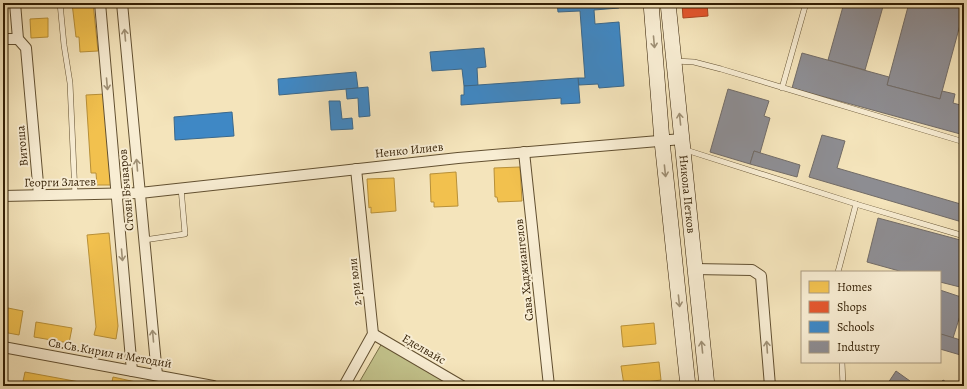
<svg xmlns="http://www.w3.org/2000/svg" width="967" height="389" viewBox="0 0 967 389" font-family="Alegreya,serif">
  <rect width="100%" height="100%" fill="#f4e4bb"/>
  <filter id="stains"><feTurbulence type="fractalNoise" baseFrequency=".005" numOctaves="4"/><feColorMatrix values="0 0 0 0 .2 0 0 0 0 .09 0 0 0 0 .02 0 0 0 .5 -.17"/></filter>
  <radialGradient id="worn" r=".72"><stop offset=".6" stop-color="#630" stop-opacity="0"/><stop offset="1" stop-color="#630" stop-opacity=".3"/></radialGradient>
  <polygon fill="#c2c28b" stroke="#7a7047" points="382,343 457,386 357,386"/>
  <g fill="#f2c14e" stroke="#b89038">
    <polygon points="72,3 93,3 98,51 80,52 79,37 76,37"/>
    <polygon points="48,18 48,37 31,38 30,19"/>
    <polygon points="106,94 111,185 97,185 96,173 91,173 86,95"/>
    <polygon points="520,167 522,201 498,202 497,197 495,197 494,168"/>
    <polygon points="456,172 458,206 434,207 434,202 431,202 430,174"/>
    <polygon points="394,178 396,211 371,213 371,207 369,208 367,179"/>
    <polygon points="109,233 118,326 116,339 94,335 96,327 87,235"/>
    <polygon points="3,307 23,311 19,335 3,332"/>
    <polygon points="36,322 72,328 69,343 34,337"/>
    <polygon points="654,323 656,344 623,347 621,326"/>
    <polygon points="659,362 661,380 624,385 621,366"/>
    <polygon points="25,372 96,385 96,386 22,386"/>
    <polygon points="113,377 136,382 135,386 111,386"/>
  </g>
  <polygon fill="#e4572e" stroke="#af4621" points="682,3 707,3 708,16 683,18"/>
  <g fill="#3f88c5" stroke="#3b688b">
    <polygon points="557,3 619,3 619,8 594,10 595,24 619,22 624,86 599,88 598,84 579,85 578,78 585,78 580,11 558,12"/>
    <polygon points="484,48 486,67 477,68 478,86 464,86 462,69 432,71 430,52"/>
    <polygon points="356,72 358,88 279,95 278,79"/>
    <polygon points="578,78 580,103 561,104 561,98 461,105 461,95 464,95 464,86"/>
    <polygon points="368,87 370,116 359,117 358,98 347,99 346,89"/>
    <polygon points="329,101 340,101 342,119 352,118 353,129 331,130"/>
    <polygon points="232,112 234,136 175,140 174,117"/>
  </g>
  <g fill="#8d8d92" stroke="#726c67">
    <polygon points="844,3 884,3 865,70 828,60"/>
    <polygon points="909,3 964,3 964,10 940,99 887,85"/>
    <polygon points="802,53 889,77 887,85 940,99 942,91 955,94 953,103 964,106 964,135 792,88"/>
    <polygon points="728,89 769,101 764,116 770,118 760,153 754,151 750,164 710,152"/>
    <polygon points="822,135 845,141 837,168 964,205 964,217 962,222 809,177"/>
    <polygon points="754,151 800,165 797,177 750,164"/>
    <polygon points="878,218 964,241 964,288 940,282 940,272 903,272 867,262"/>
    <polygon points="940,290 964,298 964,303 953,338 940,334"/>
    <polygon points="941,334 964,341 964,356 940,349"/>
    <polygon points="896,371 910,381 907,386 886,386"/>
    <polygon points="943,380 952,386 939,386"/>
  </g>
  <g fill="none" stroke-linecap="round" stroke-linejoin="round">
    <g stroke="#625031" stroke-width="6">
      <g id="service">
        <polyline points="60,3 64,45 70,83 75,195"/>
        <polyline points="675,61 694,62 721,69 964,142"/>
        <polyline points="782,88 806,3"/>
        <polyline points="686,150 859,205 964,236"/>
        <polyline points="144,240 185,234 181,188"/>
        <polyline points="838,272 856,204"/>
        <polyline points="842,362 843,386"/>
      </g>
    </g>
    <g stroke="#625031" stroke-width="12">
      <g id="minor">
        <polyline points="15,3 18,39 26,48 39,195"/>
        <polyline points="100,3 132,371"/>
        <polyline points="122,3 157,375"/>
        <polyline points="3,39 18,39"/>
        <polyline points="524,152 549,386"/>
        <polyline points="3,196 140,193 458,158 682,139"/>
        <polyline points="694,269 752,270 761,276 770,386"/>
        <polyline points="373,334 462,386"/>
        <polyline points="3,347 213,386"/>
        <polyline points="344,386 373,334 356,169"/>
      </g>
    </g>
    <g stroke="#321e03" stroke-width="16">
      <g id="secondary">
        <polyline points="651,3 662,141 688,386"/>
        <path id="s1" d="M668 3 707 386"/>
      </g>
    </g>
    <use href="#service" stroke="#f8edd3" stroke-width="5"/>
    <use href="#minor" stroke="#f8edd3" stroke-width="10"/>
    <use href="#secondary" stroke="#f8edd3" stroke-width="15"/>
  </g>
  <defs><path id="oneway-shaft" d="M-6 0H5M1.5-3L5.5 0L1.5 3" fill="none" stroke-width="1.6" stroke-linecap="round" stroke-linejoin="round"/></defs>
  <g stroke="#9f9075">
    <use href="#oneway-shaft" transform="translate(125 35) rotate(-95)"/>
    <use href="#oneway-shaft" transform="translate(654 42) rotate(85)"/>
    <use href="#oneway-shaft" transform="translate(107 84) rotate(85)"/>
    <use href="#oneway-shaft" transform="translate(680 119) rotate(-96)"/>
    <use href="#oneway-shaft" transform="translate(137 165) rotate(-95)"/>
    <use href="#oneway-shaft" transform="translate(665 171) rotate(84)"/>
    <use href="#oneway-shaft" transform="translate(122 255) rotate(85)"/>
    <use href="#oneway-shaft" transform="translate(679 301) rotate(84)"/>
    <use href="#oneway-shaft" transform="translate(153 336) rotate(-95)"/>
    <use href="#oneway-shaft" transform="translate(702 347) rotate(-96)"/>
    <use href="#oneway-shaft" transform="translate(767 347) rotate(-94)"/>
  </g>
  <g text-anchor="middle" stroke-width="4" stroke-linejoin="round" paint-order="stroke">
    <g font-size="12" fill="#321e03" stroke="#f8edd3">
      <text transform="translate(22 146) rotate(-95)" y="4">Витоша</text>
      <text transform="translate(409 150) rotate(-6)" y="4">Ненко Илиев</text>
      <text transform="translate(60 182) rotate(-1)" y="4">Георги Златев</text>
      <text transform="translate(126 190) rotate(-95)" y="4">Стоян Бъчваров</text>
      <text dy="4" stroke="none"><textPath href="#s1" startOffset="192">Никола Петков</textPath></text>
      <text transform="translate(524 270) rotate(-96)" y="4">Сава Хаджиангелов</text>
      <text transform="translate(355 282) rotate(-96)" y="4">2-ри юли</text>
      <text transform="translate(424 349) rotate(30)" y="4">Еделвайс</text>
      <text transform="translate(110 353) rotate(10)" y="4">Св.Св.Кирил и Методий</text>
    </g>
  </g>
  <rect width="967" height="389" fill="none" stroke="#f4e4bb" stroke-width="16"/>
  <rect x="4" y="4" width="959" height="381" fill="none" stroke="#321e03" stroke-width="2"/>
  <rect x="8" y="8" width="951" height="373" fill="none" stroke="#321e03"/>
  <rect x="801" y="271" width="140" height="92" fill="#f8edd3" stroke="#a99a80"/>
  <rect x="809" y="281" width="20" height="12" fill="#f2c14e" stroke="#a99a80"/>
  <text x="837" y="291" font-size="12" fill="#321e03">Homes</text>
  <rect x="809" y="301" width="20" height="12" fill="#e4572e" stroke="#a99a80"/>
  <text x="837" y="311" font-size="12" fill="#321e03">Shops</text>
  <rect x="809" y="321" width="20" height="12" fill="#3f88c5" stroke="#a99a80"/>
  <text x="837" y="331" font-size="12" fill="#321e03">Schools</text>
  <rect x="809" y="341" width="20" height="12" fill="#8d8d92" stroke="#a99a80"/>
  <text x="837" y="351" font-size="12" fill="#321e03">Industry</text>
  <rect width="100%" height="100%" filter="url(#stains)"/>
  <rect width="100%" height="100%" fill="url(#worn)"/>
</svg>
